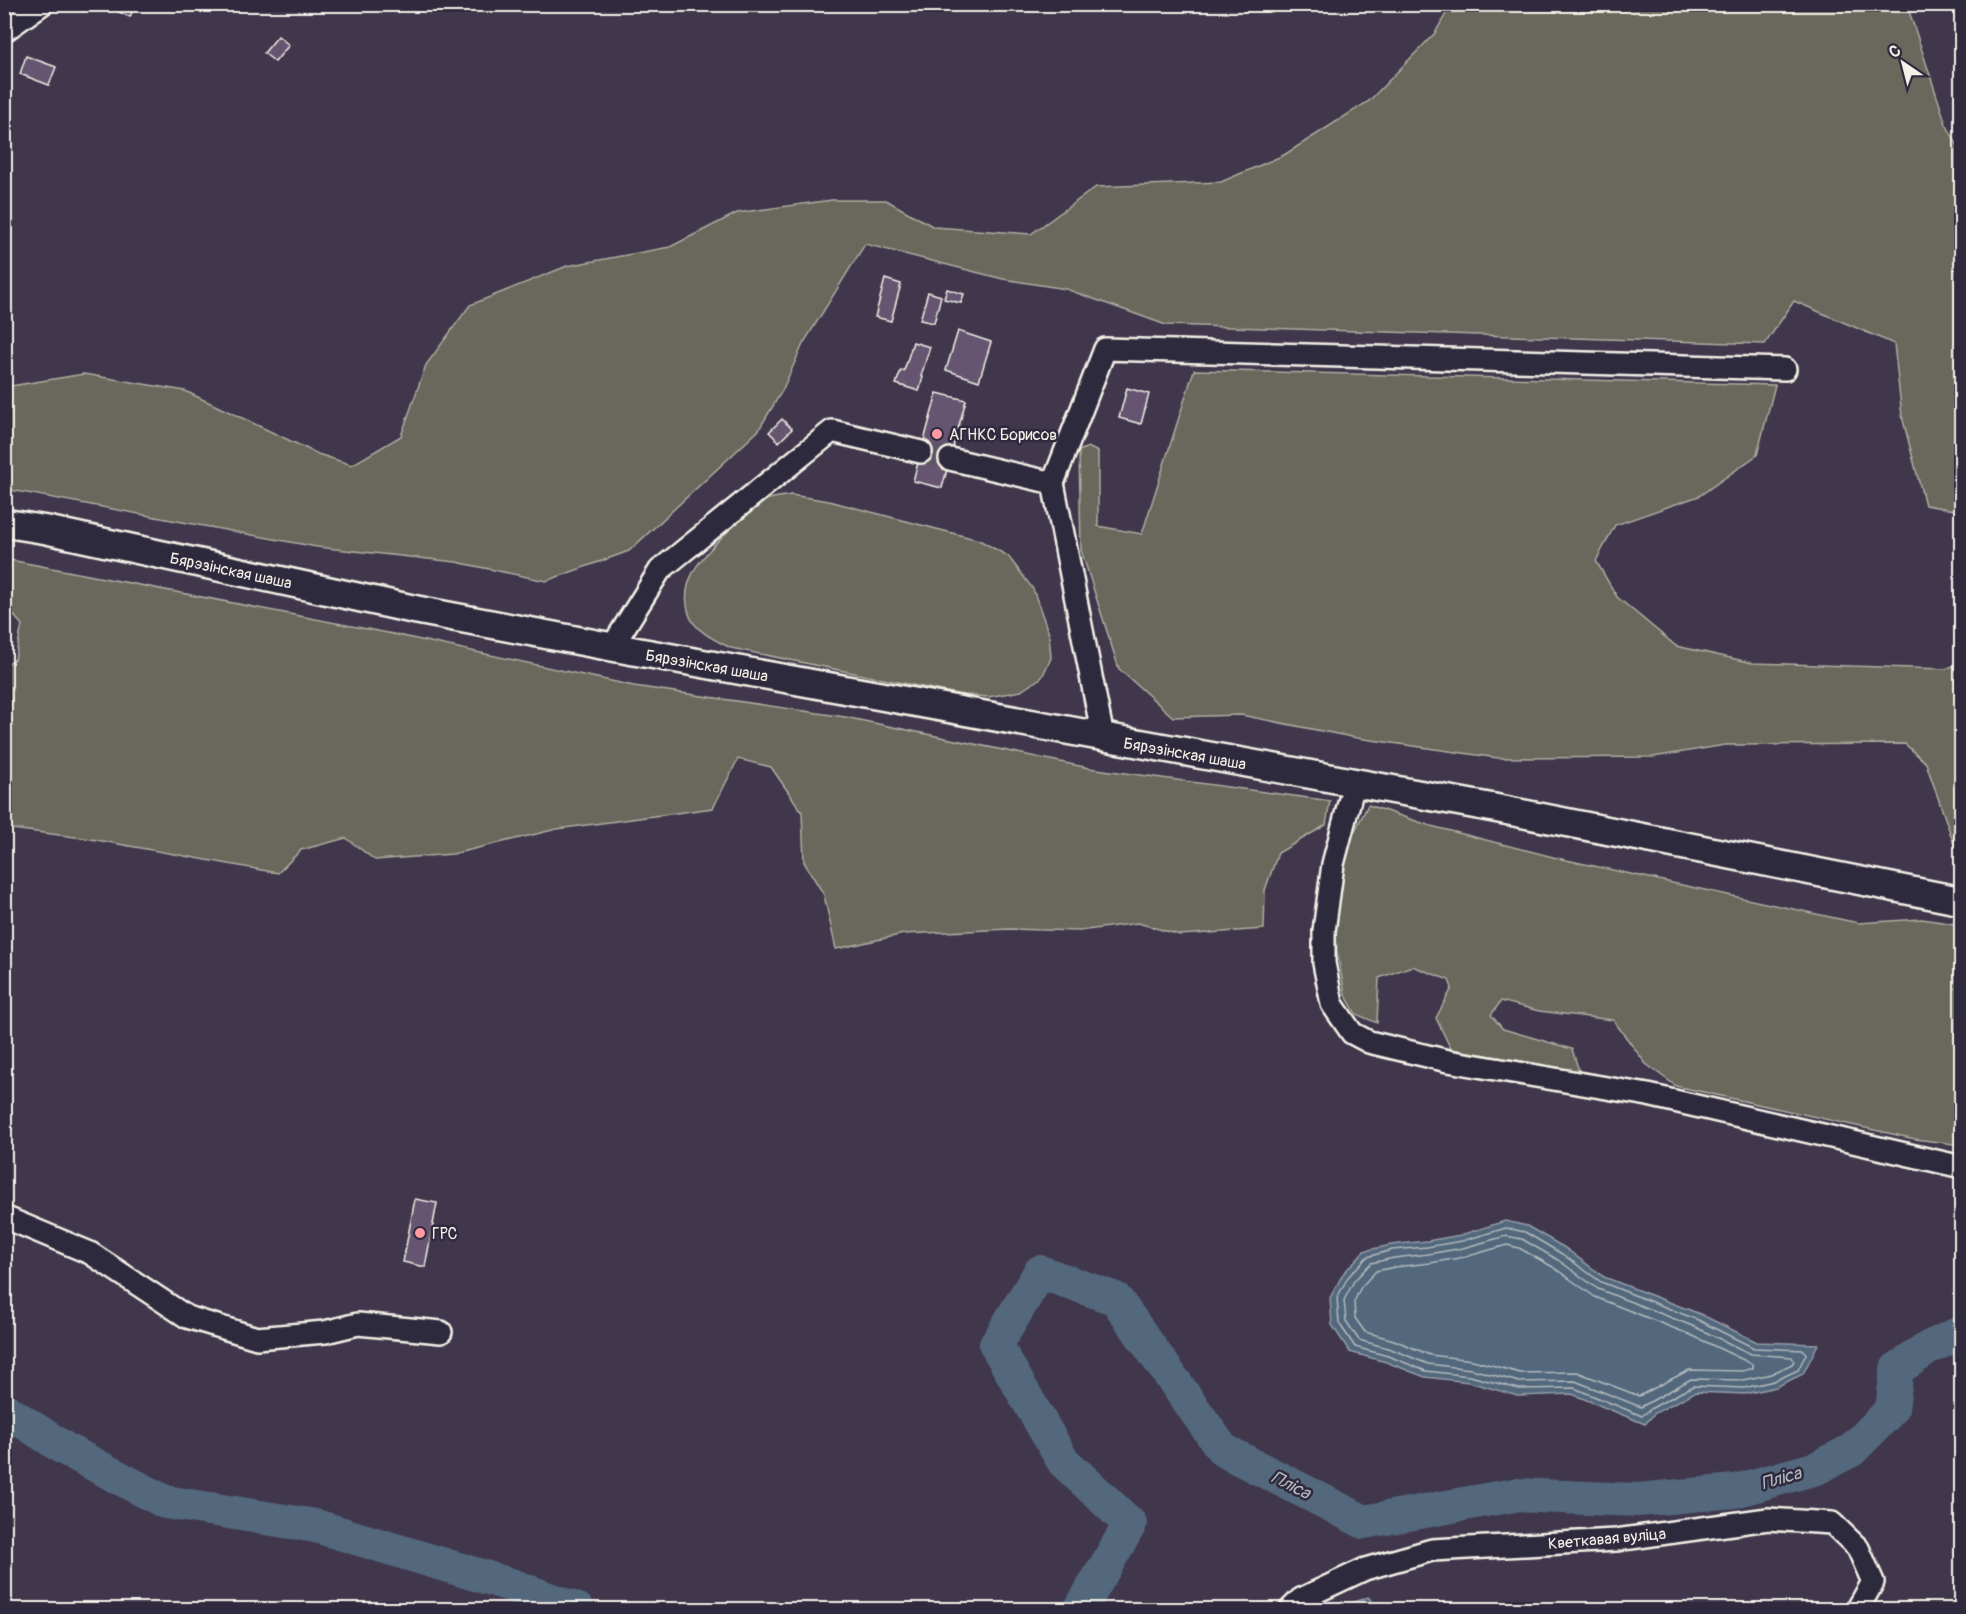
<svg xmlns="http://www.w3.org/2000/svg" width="1966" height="1614" viewBox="0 0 1966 1614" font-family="Pangolin,sans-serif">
  <rect width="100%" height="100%" fill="#40374c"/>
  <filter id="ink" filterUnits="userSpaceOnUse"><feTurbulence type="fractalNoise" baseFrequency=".0167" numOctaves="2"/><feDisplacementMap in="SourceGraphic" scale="12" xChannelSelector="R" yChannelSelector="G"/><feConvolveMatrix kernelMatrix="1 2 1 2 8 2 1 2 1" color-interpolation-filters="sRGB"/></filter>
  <g filter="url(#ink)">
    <g fill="#67695b" stroke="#aeada2" stroke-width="1.5">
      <polygon points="1451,5 1907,5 1946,124 1961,152 1961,511 1925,505 1902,416 1894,344 1794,301 1765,344 1166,325 1066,289 1003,279 865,244 803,344 782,391 758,431 629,551 546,581 456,562 317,547 5,489 5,387 84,374 185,391 318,454 352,465 401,436 426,365 470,305 567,266 670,247 737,213 832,200 886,200 934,227 1031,234 1096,187 1221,182 1284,155 1369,101 1435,33"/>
      <polygon points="1194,370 1775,385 1757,455 1699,496 1615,525 1596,561 1617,597 1676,646 1753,663 1945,669 1961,663 1961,848 1955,847 1926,763 1905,744 1725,745 1653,757 1498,758 1357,738 1241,715 1173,717 1119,669 1081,550 1079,451 1088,447 1098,452 1098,526 1142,534"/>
      <path d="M791 495 829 501 979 540 1008 556 1033 589 1049 634 1051 658 1042 677 1021 691 988 697 957 694 731 648C717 641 694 631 689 614 678 580 704 555 725 534 737 521 748 509 764 501 772 497 782 497 791 495Z"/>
      <polygon points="5,559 393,634 634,686 845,717 1089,768 1330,801 1326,825 1278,853 1265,890 1264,929 1180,935 1138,923 1079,931 1009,929 904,934 836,949 824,895 804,862 802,812 771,767 738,759 713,808 557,829 453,854 375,860 346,838 301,850 278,873 91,839 5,828 5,665 15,659 22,625 5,605"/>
      <polygon points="1368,805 1431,826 1557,858 1858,923 1922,919 1961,925 1961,1145 1915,1139 1676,1086 1646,1064 1613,1020 1539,1011 1501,1001 1491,1015 1503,1029 1572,1049 1579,1071 1451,1049 1436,1018 1452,988 1449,980 1412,966 1379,978 1377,1023 1356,1014 1345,994 1337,953 1335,915 1345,850"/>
    </g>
    <g fill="#52677d" stroke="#939ea8" stroke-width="1.5">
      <polygon points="1505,1221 1527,1226 1565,1248 1604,1277 1700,1314 1757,1342 1818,1344 1803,1374 1776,1387 1745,1394 1695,1392 1655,1413 1645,1424 1572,1394 1518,1396 1469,1382 1425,1377 1386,1362 1350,1352 1332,1325 1330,1298 1343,1274 1364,1251 1391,1245 1427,1241 1461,1235"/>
      <polygon points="1368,1597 1379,1609 1336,1608"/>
    </g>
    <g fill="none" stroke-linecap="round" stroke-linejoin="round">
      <g stroke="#b3babd" stroke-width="1.5">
        <polygon points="1506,1228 1525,1232 1562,1254 1601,1282 1698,1320 1754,1348 1804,1350 1806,1354 1798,1370 1774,1381 1744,1388 1693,1386 1652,1408 1642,1416 1574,1388 1519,1389 1470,1376 1426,1371 1388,1356 1355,1347 1339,1323 1337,1298 1348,1277 1367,1257 1392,1250 1427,1247 1462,1241"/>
        <polygon points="1506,1236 1522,1239 1558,1260 1598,1289 1695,1327 1751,1354 1792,1357 1794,1361 1792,1364 1771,1374 1744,1380 1691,1379 1641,1407 1575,1381 1519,1382 1471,1369 1428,1364 1391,1349 1359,1340 1346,1321 1344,1300 1354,1281 1371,1263 1394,1258 1428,1254 1463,1248"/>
        <polygon points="1507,1245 1519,1248 1553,1267 1595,1297 1691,1335 1752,1364 1753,1368 1743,1371 1689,1370 1639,1396 1577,1372 1520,1373 1473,1360 1430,1355 1394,1340 1365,1332 1355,1318 1354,1302 1361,1287 1376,1271 1395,1267 1430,1263 1465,1257"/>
      </g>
      <g stroke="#52677d" stroke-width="34">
        <polyline points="4,1409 65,1449 165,1502 316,1526 511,1585 578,1610"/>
        <polyline points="1080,1610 1130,1524 1063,1461 996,1345 1040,1272 1116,1299 1223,1450 1364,1522 1514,1495 1637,1500 1735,1491 1817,1468 1852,1450 1892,1409 1897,1369 1930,1347 1962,1332"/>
      </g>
    </g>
    <g fill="#66556f" stroke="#f4f1e8" stroke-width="1.5">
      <polygon points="101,4 135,4 130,17"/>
      <polygon points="278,36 289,45 275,62 264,53"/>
      <polygon points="26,56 56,67 49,85 20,74"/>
      <polygon points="885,279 901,284 891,321 875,317"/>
      <polygon points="947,289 964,294 961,303 944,299"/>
      <polygon points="928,292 941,296 934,323 920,320"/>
      <polygon points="958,331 991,342 979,381 946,370"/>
      <polygon points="913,342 930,347 921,376 923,377 919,391 896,384 901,370 904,371"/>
      <polygon points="1127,388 1149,394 1141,424 1119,418"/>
      <polygon points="937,393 966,400 942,488 913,481"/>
      <polygon points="782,419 792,429 779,442 769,432"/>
      <polygon points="415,1199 437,1203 425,1267 403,1262"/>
    </g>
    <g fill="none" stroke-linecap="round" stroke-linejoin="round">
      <polyline stroke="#5b5363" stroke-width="21" stroke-dasharray="21 10" stroke-linecap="butt" points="921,452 950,459"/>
      <g stroke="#f4f1e8" stroke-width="26">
        <g id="minor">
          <polyline points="4,31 42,4"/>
          <polyline points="950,459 1053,483 1103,737"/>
          <polyline points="1053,483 1105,349 1785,369"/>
          <polyline points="612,647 660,570 832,431 921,452"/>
          <polyline points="1354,784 1333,864 1324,931 1324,963 1332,1004 1352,1033 1369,1042 1448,1061 1648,1095 1962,1167"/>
          <polyline points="4,1217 90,1253 187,1317 257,1338 325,1332 358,1324 441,1332"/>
          <polyline points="1290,1610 1301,1599 1365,1569 1432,1550 1616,1540 1768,1519 1832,1523 1858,1548 1873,1582 1857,1610"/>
        </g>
      </g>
      <g stroke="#f4f1e8" stroke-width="32">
        <polyline id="major" points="4,523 47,530 417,610 612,647 1494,808 1962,901"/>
      </g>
      <use href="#minor" stroke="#2f2a3d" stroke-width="21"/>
      <use href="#major" stroke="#2f2a3d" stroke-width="27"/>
    </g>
  </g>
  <g fill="#ff9aa2" stroke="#2f2a3d" stroke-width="2">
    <circle cx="937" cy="434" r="6"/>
    <circle cx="420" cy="1233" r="6"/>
  </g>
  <g text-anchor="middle" stroke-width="5" stroke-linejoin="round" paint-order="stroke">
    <g font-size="16" fill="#f4f1e8" stroke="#2f2a3d" text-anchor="start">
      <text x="949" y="440">АГНКС Борисов</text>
      <text x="432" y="1239">ГРС</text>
    </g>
    <g font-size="16" fill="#f4f1e8" stroke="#2f2a3d">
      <text transform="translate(231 570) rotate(12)" y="6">Бярэзінская шаша</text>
      <text transform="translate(707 665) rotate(10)" y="6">Бярэзінская шаша</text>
      <text transform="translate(1185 753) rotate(10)" y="6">Бярэзінская шаша</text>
      <text transform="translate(1607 1538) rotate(-5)" y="6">Кветкавая вуліца</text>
    </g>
    <g font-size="18" font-style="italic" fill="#b3babd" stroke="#2f2a3d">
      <text transform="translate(1781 1478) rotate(-16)" y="6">Пліса</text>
      <text transform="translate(1291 1485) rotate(27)" y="6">Пліса</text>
    </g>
  </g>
  <rect width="1966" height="1614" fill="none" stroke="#2f2a3d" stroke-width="24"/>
  <rect x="12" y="12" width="1942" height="1590" fill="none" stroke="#f4f1e8" stroke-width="2" filter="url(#ink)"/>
  <g transform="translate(1903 63) rotate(325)" stroke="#2f2a3d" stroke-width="4.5" paint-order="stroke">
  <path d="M0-4.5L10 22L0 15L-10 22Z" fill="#f4f1e8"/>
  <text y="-9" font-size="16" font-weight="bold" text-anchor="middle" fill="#f4f1e8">С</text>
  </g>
</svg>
